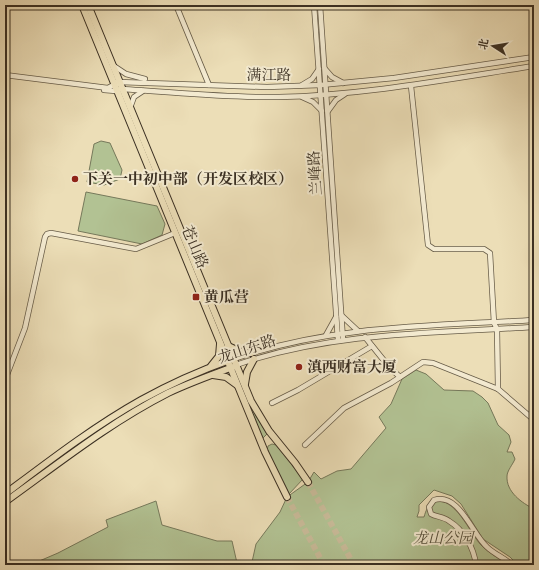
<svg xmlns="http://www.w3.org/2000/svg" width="539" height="570" viewBox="0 0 539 570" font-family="'IM FELL Great Primer','Noto Serif SC',serif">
  <rect width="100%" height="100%" fill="#ecdeb7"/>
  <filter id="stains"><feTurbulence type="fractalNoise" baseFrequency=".005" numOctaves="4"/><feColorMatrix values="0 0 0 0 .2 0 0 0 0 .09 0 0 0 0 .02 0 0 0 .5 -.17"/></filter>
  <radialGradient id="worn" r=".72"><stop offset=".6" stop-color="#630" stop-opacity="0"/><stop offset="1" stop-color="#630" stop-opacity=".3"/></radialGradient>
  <g fill="#b2c293" stroke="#76795b">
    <polygon points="101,141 110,143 122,170 120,179 104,185 87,182 94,144"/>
    <polygon points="86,192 157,206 165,224 162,235 142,244 78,231"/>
    <path d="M416 370 426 374 444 390 473 391 482 397 488 403 498 425 509 435 511 442 507 452H512L515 459C513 464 507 471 507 476 506 492 522 503 534 509V565H518L510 557 483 539 461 504 452 496 434 490 419 505V511L417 517H424C426 510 428 505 434 502 455 495 470 534 481 545 489 553 499 559 509 565H249L252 562 256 544 280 512 287 497 308 482 314 472 321 479 337 471 351 469 386 428 379 417 391 404 402 379Z"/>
    <polygon points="240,387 242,387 254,412 267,434 263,438"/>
    <polygon points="272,444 276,445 303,479 289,494 267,451 268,446"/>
    <polygon points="156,501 162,525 217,541 232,541 237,563 240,565 30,565 58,553 108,527 106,520"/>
  </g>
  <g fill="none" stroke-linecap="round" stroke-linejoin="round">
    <g stroke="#c9bb99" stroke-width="6" stroke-dasharray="6 3" stroke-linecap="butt">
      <polyline points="308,482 354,565"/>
      <polyline points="287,497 324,565"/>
    </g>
    <g stroke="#675c48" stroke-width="6">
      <g id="minor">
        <polyline points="176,5 209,85"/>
        <polyline points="314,5 338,340"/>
        <polyline points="320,5 343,340"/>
        <polyline points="114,66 126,74 145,79"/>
        <polyline points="325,69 332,77 343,83"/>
        <polyline points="5,75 108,88 119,82 267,87 321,85 394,78 534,57"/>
        <polyline points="302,85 312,79 319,69"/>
        <polyline points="411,86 428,245 434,249 484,249 490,253 494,323 497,329 498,389"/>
        <path d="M104 90 116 91 121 89C174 92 226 98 279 97 365 95 449 79 534 66"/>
        <polyline points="302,97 313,102 322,111"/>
        <polyline points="130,108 134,97 143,91"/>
        <polyline points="328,111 336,100 345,94"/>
        <polyline points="342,316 358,331"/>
        <polyline points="326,335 336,317"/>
        <polyline points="365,337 390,368 400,377"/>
        <path d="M234 359C330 325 433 326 534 320"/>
        <path d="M236 365C332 332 434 333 534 327"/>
        <polyline points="5,380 25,328 45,237 47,234 51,233 136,249 175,233"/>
        <polyline points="272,403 298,390 372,346"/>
        <polyline points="305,445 344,408 391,383 423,362 433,363 498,389 534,420"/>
        <path d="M476 565C474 548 464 530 449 521 444 517 437 517 431 514L429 507 434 500C459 492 472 534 487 547 494 554 505 558 512 565"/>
      </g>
    </g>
    <g stroke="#3b3023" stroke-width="8">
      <g id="major">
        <polyline points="82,5 265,452 287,497"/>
        <polyline points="88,5 251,401 269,431 295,463 308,482"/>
        <polyline points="228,346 241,352 251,353"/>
        <polyline points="211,366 219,356 220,344"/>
        <polyline points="213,375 226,377 237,385"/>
        <polyline points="245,384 247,372 254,359"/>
        <path d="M5 494C49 461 93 427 141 400 170 384 199 371 230 360"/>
        <path d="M5 502C58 464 109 423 168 393 189 383 211 375 233 367"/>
      </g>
    </g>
    <use href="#minor" stroke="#f3ead0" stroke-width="4.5"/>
    <use href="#major" stroke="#ecdeb7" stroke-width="6"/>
  </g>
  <g fill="#8f2418" stroke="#f3ead0" stroke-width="1.5">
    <circle cx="75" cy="179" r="4"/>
    <rect x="192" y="293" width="8" height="8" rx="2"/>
    <circle cx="299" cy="367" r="4"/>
  </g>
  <g text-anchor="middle" stroke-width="4" stroke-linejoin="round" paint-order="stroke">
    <g font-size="15" fill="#3b3023" stroke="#f3ead0">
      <text x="269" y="80">满江路</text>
      <text transform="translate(315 173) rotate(-94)" y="5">兰峰路</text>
      <text transform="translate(195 247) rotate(67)" y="5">苍山路</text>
      <text transform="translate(247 349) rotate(-18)" y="5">龙山东路</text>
    </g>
    <g font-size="15" font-weight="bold" fill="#3b3023" stroke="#f3ead0" text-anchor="start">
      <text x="83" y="184">下关一中初中部（开发区校区）</text>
      <text x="204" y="302">黄瓜营</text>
      <text x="307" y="372">滇西财富大厦</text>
    </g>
    <g font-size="15" font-style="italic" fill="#534d39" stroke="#f3ead0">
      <text x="443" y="543">龙山公园</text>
    </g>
  </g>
  <rect width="539" height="570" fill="none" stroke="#ecdeb7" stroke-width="20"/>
  <rect x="6" y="6" width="527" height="558" fill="none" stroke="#3b3023" stroke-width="2"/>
  <rect x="10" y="10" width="519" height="550" fill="none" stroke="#3b3023"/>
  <g transform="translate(493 46) rotate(282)" stroke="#f3ead0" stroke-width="3" paint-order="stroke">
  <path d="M0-3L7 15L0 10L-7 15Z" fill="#3b3023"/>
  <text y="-6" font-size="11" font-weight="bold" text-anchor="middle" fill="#3b3023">北</text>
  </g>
  <rect width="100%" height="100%" filter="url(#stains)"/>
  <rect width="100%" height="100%" fill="url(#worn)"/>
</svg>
